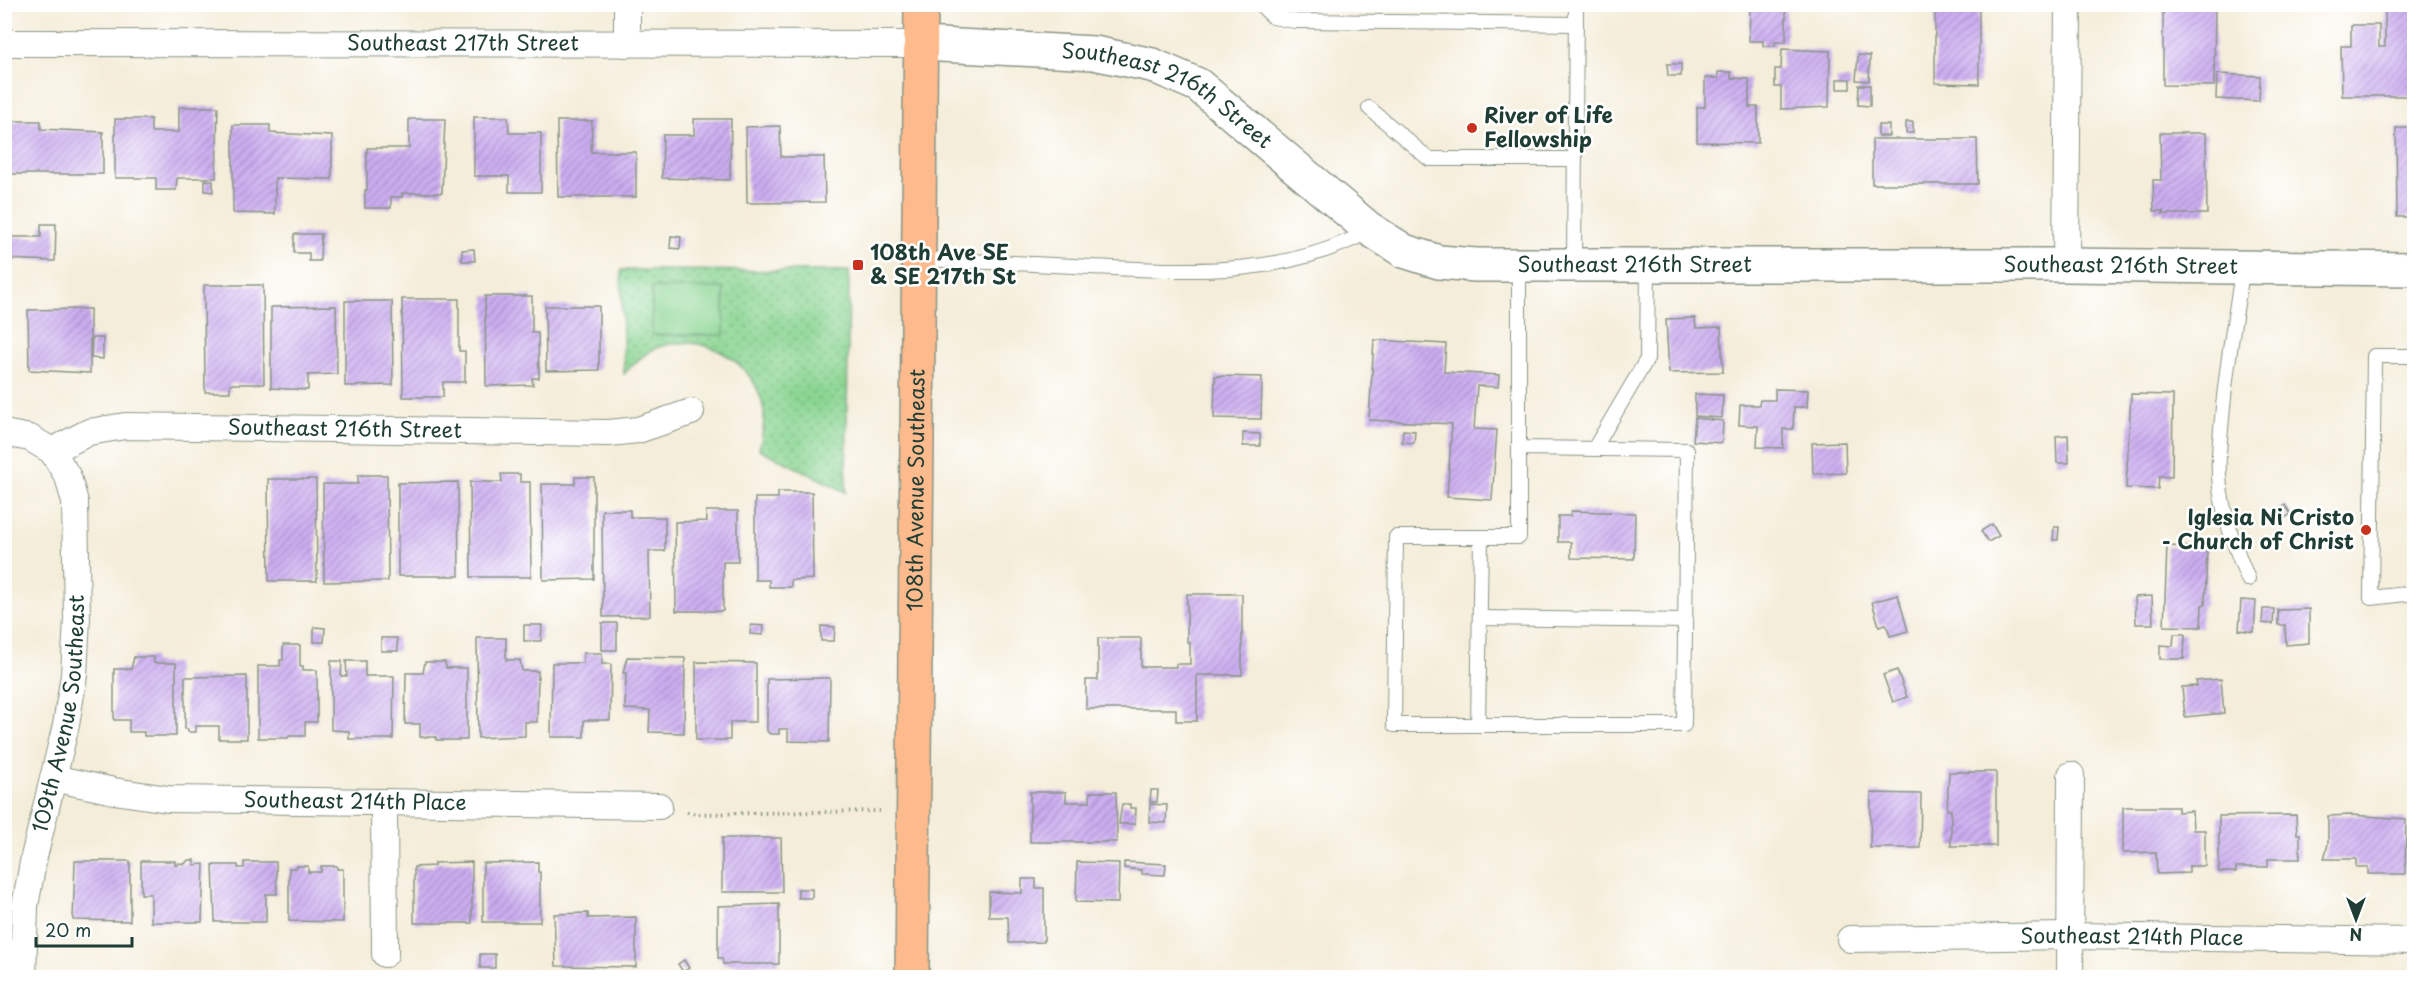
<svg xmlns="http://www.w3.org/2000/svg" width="2419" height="982" viewBox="0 0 2419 982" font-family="'Playpen Sans',sans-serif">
  <defs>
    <pattern id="park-dots" width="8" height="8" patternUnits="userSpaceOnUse" patternTransform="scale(1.5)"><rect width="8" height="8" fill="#8ad592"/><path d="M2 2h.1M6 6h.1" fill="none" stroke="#70ae78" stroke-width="1.8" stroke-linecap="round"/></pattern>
    <pattern id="building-hatch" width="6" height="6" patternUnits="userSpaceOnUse" patternTransform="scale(1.5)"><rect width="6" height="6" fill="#ccadf1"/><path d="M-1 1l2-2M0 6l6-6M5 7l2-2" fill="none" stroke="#a58ec4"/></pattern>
  </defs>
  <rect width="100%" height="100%" fill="#fff"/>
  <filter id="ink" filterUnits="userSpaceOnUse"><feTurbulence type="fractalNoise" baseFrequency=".0167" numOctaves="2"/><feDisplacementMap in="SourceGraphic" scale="12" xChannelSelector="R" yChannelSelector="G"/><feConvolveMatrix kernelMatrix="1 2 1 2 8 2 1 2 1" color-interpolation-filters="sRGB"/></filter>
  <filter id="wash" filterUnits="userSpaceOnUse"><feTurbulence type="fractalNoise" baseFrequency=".008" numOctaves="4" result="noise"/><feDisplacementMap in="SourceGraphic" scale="24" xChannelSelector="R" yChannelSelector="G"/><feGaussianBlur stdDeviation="1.35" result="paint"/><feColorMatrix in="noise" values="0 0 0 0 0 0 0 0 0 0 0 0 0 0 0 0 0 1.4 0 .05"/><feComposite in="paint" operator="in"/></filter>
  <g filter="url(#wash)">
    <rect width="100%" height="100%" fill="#f4edd9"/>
    <path fill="url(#park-dots)" stroke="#548963" stroke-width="1.5" d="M621 270 849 271 846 492 759 449C762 437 765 425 764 412 758 361 699 327 652 350 641 356 632 365 624 374Z"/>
    <rect fill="#8ad592" stroke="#548963" stroke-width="1.5" x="652" y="288" width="72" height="47"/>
    <g id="blocks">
      <g fill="url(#building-hatch)">
        <polygon points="2163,4 2215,4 2214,86 2163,85"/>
        <polygon points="2385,4 2414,4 2414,96 2342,96 2341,46 2351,46 2351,25 2379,25 2379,47 2385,47"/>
        <polygon points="1935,6 1979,6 1979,84 1935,83"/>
        <polygon points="1750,9 1786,10 1786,42 1775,42 1775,46 1763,46 1763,41 1749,41"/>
        <polygon points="1782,49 1830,51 1829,107 1781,109 1781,87 1775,87 1775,69 1781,69"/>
        <polygon points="1858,55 1870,56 1869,81 1856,80"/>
        <polygon points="1667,64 1681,64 1681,76 1668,76"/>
        <polygon points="1718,72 1731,72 1731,78 1749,79 1749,107 1758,107 1758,143 1697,142 1697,107 1705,107 1705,78 1718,78"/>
        <polygon points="2217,74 2260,76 2259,101 2216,99"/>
        <rect x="1837" y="79" width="13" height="10"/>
        <polygon points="1859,85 1870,85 1870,106 1858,105"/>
        <polygon points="179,107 218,107 216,178 177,178 176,190 156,190 156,178 115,178 115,119 151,119 151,132 179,132"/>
        <polygon points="474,117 508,117 509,133 541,133 541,192 509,192 509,176 474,176"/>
        <polygon points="409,119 445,119 442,193 402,193 402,197 391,197 391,208 365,208 365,190 367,190 367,148 409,148"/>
        <polygon points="694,119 731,119 730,180 662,178 663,135 694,135"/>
        <polygon points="6,121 41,121 41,129 103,132 103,174 6,174"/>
        <polygon points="557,121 592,121 591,152 636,152 636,197 558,197"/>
        <rect x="1906" y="122" width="7" height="11"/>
        <polygon points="233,125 270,125 270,133 332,136 332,179 275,178 275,214 233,213"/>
        <rect x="1878" y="125" width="11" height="11"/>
        <polygon points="780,126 781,157 824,157 825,202 747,203 746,127"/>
        <polygon points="2396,128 2414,128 2414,217 2397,217"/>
        <polygon points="2160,133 2206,133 2207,214 2163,214 2163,211 2154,211 2153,180 2161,180"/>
        <polygon points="1872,139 1977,139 1978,184 1872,184"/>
        <polygon points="205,180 213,181 213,192 205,191"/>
        <polygon points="41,224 56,224 55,261 4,259 4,239 11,239 11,237 41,237"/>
        <polygon points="294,234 321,234 320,261 309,261 309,253 294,253"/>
        <polygon points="671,236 681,237 680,249 670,248"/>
        <polygon points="474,249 475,261 462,261 462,250"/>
        <polygon points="204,285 263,285 264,384 230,384 230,392 205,392"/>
        <polygon points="485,296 532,296 532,333 538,333 539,378 532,378 533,385 486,386"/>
        <polygon points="402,299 459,299 459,351 465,351 465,382 443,382 443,397 403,397"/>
        <polygon points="345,301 392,301 393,385 345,386"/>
        <rect x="4" y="302" width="3" height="71"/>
        <polygon points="336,306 337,374 308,375 308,390 271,388 271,307"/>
        <polygon points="545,306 599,306 599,370 546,371"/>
        <polygon points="82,309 90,309 90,373 29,370 28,310"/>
        <polygon points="1695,318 1696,328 1721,327 1723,372 1669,373 1666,319"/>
        <polygon points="92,338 103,338 103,359 91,358"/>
        <polygon points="1374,340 1446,344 1444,372 1499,375 1498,387 1477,386 1474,429 1497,430 1492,500 1447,497 1452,424 1369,420"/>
        <polygon points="1215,376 1262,377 1261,419 1214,418"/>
        <polygon points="1775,389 1808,390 1807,407 1794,407 1793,429 1783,429 1783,448 1757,447 1758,426 1739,425 1740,405 1759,405 1760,400 1775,400"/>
        <polygon points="1695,394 1723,395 1722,418 1695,416"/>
        <polygon points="2131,394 2173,395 2172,477 2159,476 2158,489 2126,488"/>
        <polygon points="1695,418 1723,421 1722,443 1693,441"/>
        <polygon points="1403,430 1415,431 1414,443 1402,442"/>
        <polygon points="1243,433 1260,434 1260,446 1243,446"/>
        <polygon points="2068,435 2069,463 2057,463 2056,436"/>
        <polygon points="1845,442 1846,473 1813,474 1812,443"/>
        <polygon points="501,474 520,474 520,482 530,482 531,577 471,577 470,482 502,482"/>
        <polygon points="358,475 387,475 388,581 324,582 323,484 358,484"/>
        <polygon points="575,477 594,477 594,579 543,580 542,484 575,484"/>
        <polygon points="268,479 316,479 317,581 269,581"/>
        <polygon points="458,482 459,576 398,576 398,483"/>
        <polygon points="778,492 812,492 813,579 791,580 791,587 769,587 769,580 755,580 755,498 778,498"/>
        <polygon points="2285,505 2291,514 2274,525 2268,516"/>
        <polygon points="602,510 630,510 630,517 665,517 665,551 649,551 650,616 603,617"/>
        <polygon points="706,511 738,511 738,562 723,562 723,611 676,611 675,522 707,521"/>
        <polygon points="1571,511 1635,513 1634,559 1571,558 1571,542 1558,542 1558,516 1571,516"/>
        <polygon points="1992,524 1999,536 1988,542 1981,531"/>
        <polygon points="2054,527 2059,527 2058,540 2053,540"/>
        <polygon points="2167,546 2207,548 2205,605 2202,605 2201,627 2164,626"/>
        <polygon points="1187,594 1242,594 1242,675 1197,675 1197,721 1176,721 1176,709 1086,709 1086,680 1098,680 1098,638 1141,638 1141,667 1176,667 1176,664 1190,664 1190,642 1187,642"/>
        <polygon points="1898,595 1908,631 1890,636 1886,624 1879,626 1872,602"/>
        <polygon points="2152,596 2153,624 2136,624 2135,597"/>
        <polygon points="2241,600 2256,601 2254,632 2239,630"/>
        <polygon points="2263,609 2274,609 2273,624 2262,623"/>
        <polygon points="2309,609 2309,643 2286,645 2285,625 2278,625 2278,610"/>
        <rect x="602" y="623" width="15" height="27"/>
        <polygon points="524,625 542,625 541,641 524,641"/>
        <polygon points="751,625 764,626 763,635 750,634"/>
        <polygon points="821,626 835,627 834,641 821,641"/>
        <polygon points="314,627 325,628 324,642 314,642"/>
        <polygon points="2174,634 2185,634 2184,659 2160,659 2160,645 2173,646"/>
        <polygon points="381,638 397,638 398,651 381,651"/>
        <polygon points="477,638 506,638 506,660 520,660 522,671 538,671 537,722 525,722 525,736 478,738"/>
        <polygon points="283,645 300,645 300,666 303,666 303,670 317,670 317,722 305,722 305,736 289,736 288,738 258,738 258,666 280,666 280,660 283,660"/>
        <polygon points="583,653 602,653 602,664 611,664 610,720 584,720 584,737 551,737 552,663 583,663"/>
        <polygon points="134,657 154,657 154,663 176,663 176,736 144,736 144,732 129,732 129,720 114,720 114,669 131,669"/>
        <polygon points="627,657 685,658 684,733 649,732 650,710 625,709 626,673 623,673"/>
        <polygon points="331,661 342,661 341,676 347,676 346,661 365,661 365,676 394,676 393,739 349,739 349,731 331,730"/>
        <polygon points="425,662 445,662 446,668 467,668 467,740 436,740 436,737 420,737 420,724 405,724 406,673 423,673"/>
        <polygon points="696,662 756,663 756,722 730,722 730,740 696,740"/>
        <polygon points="1897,670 1907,697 1893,702 1883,675"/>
        <polygon points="247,676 247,739 219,739 219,726 196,726 196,732 188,732 188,729 185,729 185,677"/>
        <polygon points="821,678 830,678 829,742 788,741 788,729 779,729 779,734 770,734 767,731 767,679"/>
        <polygon points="2221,679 2224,713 2185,717 2182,687 2197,686 2196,681"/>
        <polygon points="1949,772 1996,772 1996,846 1951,846 1951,810 1947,810"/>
        <polygon points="1151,790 1158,790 1157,802 1150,802"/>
        <polygon points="1030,792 1066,792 1066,802 1090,802 1090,792 1116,792 1117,842 1030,842"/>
        <polygon points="1871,793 1921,794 1920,848 1870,848"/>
        <polygon points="1122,804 1130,804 1130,808 1136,808 1135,824 1119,824"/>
        <polygon points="1150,804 1167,805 1166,823 1149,822"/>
        <polygon points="2123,807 2178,807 2178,812 2192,811 2193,830 2205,830 2205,866 2189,866 2189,873 2157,874 2156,852 2123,853"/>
        <polygon points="2296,815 2297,834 2300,834 2300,859 2268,859 2268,867 2236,867 2236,872 2219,872 2219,816"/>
        <polygon points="2351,815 2406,819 2405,874 2368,874 2368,867 2356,867 2356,859 2324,859 2328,844 2328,816"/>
        <polygon points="722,838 781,838 782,892 722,892"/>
        <polygon points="188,860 194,860 194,865 204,864 202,922 151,922 151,894 141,894 141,861 175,861 175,865 178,865 178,863 185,864"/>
        <polygon points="75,861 130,861 130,921 73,920"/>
        <polygon points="244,862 276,862 277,894 266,894 266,922 215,922 213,865 238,865 238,868 244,868"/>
        <polygon points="472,862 472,923 414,923 414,867 434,866 434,863"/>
        <polygon points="538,862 538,872 540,872 540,922 483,922 483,863"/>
        <polygon points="1077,862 1119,863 1118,903 1076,902"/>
        <polygon points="1124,862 1166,864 1165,875 1142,874 1142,870 1124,868"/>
        <polygon points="296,866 308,866 308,872 321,872 321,866 337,866 337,869 343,869 343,922 289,921 289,868 296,868"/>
        <polygon points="1022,879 1036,879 1036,888 1044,888 1044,942 1009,943 1008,917 989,917 989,892 1022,893"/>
        <rect x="798" y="889" width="14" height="9"/>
        <polygon points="779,904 779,964 723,964 722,958 718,958 718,906"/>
        <polygon points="588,913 588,918 636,917 636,967 556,966 554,914"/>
        <rect x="480" y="954" width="15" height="14"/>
        <polygon points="684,960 689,968 683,972 678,964"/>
      </g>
    </g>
  </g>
  <g filter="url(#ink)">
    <use href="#blocks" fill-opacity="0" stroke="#8a9586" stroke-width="1.5"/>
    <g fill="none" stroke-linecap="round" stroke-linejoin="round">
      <g stroke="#8a9586" stroke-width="16">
        <g id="service">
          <polyline points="1260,4 1273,17 1295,21 1576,24"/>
          <polyline points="1369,108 1429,159 1575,159"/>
          <path d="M919 259C976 261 1034 264 1091 267 1190 271 1281 279 1371 230"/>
          <polyline points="1519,265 1519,537 1396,537 1394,725 1684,725 1687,450 1519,448"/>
          <polyline points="1574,265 1576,4"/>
          <path d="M2243 267C2235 317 2226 367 2222 418 2220 441 2217 464 2220 487 2224 519 2236 550 2248 579"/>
          <polyline points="2414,356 2374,356 2371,598 2414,593"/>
          <polyline points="1594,449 1647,359 1648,265"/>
          <polyline points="1480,618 1685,621"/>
          <polyline points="1478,725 1481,537"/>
        </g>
      </g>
      <g stroke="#8a9586" stroke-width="28">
        <g id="minor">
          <path id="s1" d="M4 43 921 44"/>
          <polyline points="627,44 627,4"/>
          <polyline points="2066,265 2068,4"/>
          <path id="s2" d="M4 433 30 438 52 451 89 432 125 426 609 433 638 430 691 412"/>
          <path id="s3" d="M53 778 114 791 168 799 659 806"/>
          <polyline points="384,804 385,954"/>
          <path id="s4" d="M1850 939 2071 936 2414 941"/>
          <path id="s5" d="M23 978 25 906 34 857 66 725 74 675 77 618 75 502 68 477 52 451"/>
          <polyline points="2070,978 2071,775"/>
        </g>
      </g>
      <g stroke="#8a9586" stroke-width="36">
        <g id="tertiary">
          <path id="s6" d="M921 44 1094 53 1152 65 1198 85 1368 228 1404 251 1439 262 1476 265H2066L2414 269"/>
        </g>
      </g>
      <g stroke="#8a9586" stroke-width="36">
        <g id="primary">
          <path id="s7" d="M912 978 921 4"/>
        </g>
      </g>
      <polyline stroke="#8a9586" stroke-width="4" stroke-dasharray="1.5 4.5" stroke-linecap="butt" points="687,812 696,814 880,811"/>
      <use href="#service" stroke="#fff" stroke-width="14"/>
      <use href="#minor" stroke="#fff" stroke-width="26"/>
      <use href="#tertiary" stroke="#fff" stroke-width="33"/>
      <use href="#primary" stroke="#fcba8d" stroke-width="33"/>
    </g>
  </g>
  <g fill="#c8321e" stroke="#fff" stroke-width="2">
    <circle cx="1472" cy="128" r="6"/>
    <rect x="852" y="259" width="12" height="12" rx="3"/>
    <circle cx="2366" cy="530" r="6"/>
  </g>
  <g text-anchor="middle" stroke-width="5" stroke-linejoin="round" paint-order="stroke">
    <g font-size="21" fill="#1f3d34" stroke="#fff">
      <text dy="7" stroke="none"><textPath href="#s1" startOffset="459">Southeast 217th Street</textPath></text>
      <text dy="7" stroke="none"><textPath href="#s6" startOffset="258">Southeast 216th Street</textPath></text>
      <text dy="7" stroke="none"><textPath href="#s6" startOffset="780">Southeast 216th Street</textPath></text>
      <text dy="7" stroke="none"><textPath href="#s6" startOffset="1266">Southeast 216th Street</textPath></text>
      <text dy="7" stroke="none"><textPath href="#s2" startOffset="350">Southeast 216th Street</textPath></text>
      <text dy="7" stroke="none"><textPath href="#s7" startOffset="488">108th Avenue Southeast</textPath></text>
      <text dy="7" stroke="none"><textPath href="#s5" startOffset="268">109th Avenue Southeast</textPath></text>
      <text dy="7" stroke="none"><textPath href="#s3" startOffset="304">Southeast 214th Place</textPath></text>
      <text dy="7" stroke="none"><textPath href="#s4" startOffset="282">Southeast 214th Place</textPath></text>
    </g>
    <g font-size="21" font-weight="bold" fill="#1f3d34" stroke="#fff" text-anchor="start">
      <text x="1484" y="123">River of Life<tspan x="1484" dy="24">Fellowship</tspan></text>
      <text x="870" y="260">108th Ave SE<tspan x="870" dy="24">&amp; SE 217th St</tspan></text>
      <text x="2354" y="525" text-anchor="end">Iglesia Ni Cristo<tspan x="2354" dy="24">- Church of Christ</tspan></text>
    </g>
  </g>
  <rect width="2419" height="982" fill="none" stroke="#fff" stroke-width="24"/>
  <g transform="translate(2356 919) rotate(180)" stroke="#ffffff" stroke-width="4.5" paint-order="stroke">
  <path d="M0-4.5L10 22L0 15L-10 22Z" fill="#1f3d34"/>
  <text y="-9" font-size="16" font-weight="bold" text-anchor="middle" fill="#1f3d34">N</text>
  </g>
  <path d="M36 937v9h96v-9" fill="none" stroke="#1f3d34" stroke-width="3"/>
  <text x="45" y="937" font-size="18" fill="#1f3d34" stroke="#ffffff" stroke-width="4.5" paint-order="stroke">20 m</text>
</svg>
